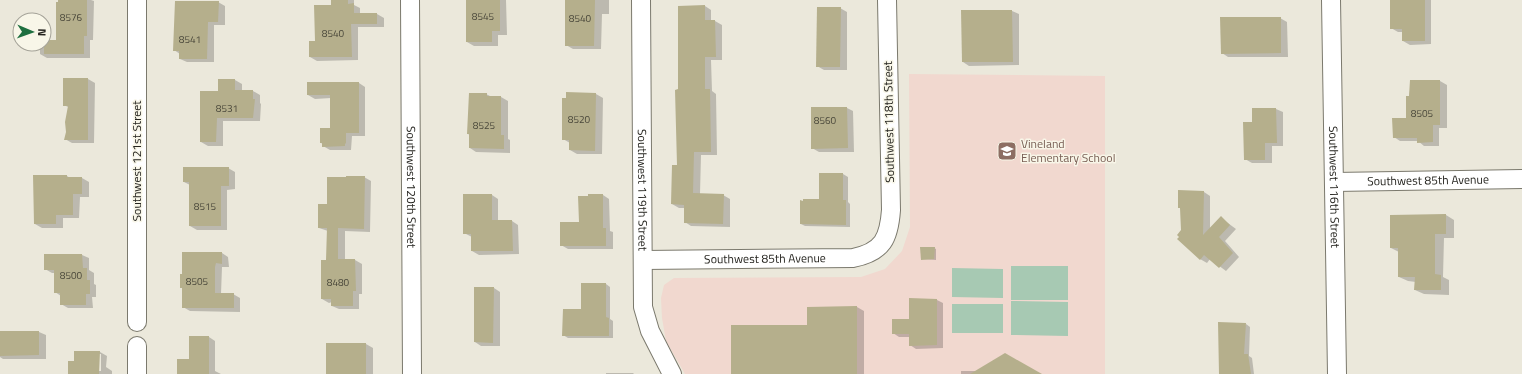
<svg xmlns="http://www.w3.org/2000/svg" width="1522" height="374" viewBox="0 0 1522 374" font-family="'Titillium Web',sans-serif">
  <rect width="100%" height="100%" fill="#ebe8db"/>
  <polygon fill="#f1d8cf" points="909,74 1105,76 1105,374 685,374 666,341 662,318 661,298 664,285 674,278 861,277 885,269 902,251 910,227"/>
  <g fill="#a7c9b3">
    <rect x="1011" y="266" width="57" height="34"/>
    <polygon points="952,268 1003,269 1003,298 952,297"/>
    <polygon points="1011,301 1068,302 1068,336 1011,335"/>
    <rect x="952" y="304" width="51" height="29"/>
  </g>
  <g fill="#0003" fill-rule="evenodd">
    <polygon points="59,0 91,0 94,1 93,40 90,40 90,58 47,58 40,54 40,44 44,44 44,41 57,41"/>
    <polygon points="332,0 354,0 354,5 360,8 360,14 377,14 384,18 384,27 358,27 358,60 317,61 310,57 332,6"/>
    <polygon points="467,0 506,0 507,35 498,35 498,46 474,46 467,42"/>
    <polygon points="566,0 609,0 609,14 602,14 601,49 573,49 566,45"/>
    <polygon points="1408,0 1431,0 1431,44 1410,45 1403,41 1403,32 1398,32 1391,28"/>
    <polygon points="218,2 225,6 225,25 214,25 214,62 187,62 180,59 180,54 174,50"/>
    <polygon points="705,6 711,10 711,21 715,21 722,25 722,60 711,60 712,91 716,94 717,155 701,155 700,194 723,195 730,199 730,227 691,226 685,222 685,208 679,208 672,204 678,166 679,90"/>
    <polygon points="840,8 847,12 847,70 824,70 817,66"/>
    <polygon points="962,11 1012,11 1019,14 1019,65 969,66 963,62"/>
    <polygon points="1280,18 1287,22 1288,57 1228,57 1222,53"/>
    <polygon points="64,79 88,79 95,83 94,143 72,143 65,139 67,132 68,107 64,105"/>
    <polygon points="219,80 235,80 242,84 242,91 253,91 260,95 260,103 261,104 260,121 223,121 223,146 208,146 201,142 219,92"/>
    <polygon points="1411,81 1440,81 1447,85 1447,128 1439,128 1439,146 1424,146 1418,141 1400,141 1394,137 1407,119"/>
    <polygon points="359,83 365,87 365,136 352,136 351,150 330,150 323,146 323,144 321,143 331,129 331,98 315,99 308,95"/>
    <polygon points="486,94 492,97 501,97 508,101 508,139 510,140 510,153 476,152 470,148 470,135 468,134"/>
    <polygon points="596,94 603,98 602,154 577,154 570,150 570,143 563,139"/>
    <polygon points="847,108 853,111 854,152 819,152 812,148"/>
    <polygon points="1276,109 1283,112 1283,146 1272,146 1272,163 1252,163 1245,159 1253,123"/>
    <polygon points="228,168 235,172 235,189 227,190 227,230 197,230 190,226 190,185 184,182"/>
    <polygon points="820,174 843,174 848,177 848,202 850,204 850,227 805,226 801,224 820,200"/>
    <polygon points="67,176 70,178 82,178 89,182 89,197 80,197 79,218 63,218 63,228 42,228 35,224"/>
    <polygon points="364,177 371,181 370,232 345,231 345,260 355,260 362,264 362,294 359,294 359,309 339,309 332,306 332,302 329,303 322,299 327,261 328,231 319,228 328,205"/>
    <polygon points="1204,192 1210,196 1210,230 1221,218 1236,229 1225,241 1239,257 1226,271 1210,259 1207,263 1200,259 1182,231 1181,209 1179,207"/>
    <polygon points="492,195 498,199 498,221 512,221 518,225 519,254 479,255 472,251 472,237 464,233"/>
    <polygon points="603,195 609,199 610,231 613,232 613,249 568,249 561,245"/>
    <polygon points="1446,215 1454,220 1454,238 1444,238 1443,277 1449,280 1449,295 1424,294 1415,290 1416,282 1408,281 1399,277 1399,252 1391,248"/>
    <polygon points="934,248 936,249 936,260 922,259"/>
    <polygon points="222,253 228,257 229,267 222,267 221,294 233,294 240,298 240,312 190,311 183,307"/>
    <polygon points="45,255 82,255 89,258 89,270 94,273 94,284 96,285 96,297 92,297 93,308 68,308 61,304 61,296 55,292 55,273 52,273 45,269"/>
    <polygon points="606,284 610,287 610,319 613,321 613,338 568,338 563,335 582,310"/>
    <polygon points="494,288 500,292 500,346 481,346 475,342"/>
    <polygon points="937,300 943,303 943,348 916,349 910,345 910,337 899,337 893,333"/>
    <polygon points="857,307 864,311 864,374 732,374 808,326 808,308"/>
    <polygon points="1246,324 1250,327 1249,356 1252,358 1254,374 1220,374"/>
    <polygon points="0,332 39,332 46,335 46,359 3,359 0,357"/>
    <polygon points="209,337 215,341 215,371 221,374 178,374"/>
    <polygon points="366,344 373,348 373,374 327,374"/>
    <path d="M75 352H100L107 356 106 367 112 371V374H60H69L75 362ZM99 354H101V371H99Z"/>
    <polygon points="961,371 977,371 1035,374 961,374"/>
    <polygon points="606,373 633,373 634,374 606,374"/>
  </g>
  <g fill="#b5af8c">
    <polygon points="58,0 87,0 87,36 84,36 84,54 44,54 44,40 56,40 56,2 58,2"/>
    <polygon points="331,0 348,0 348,4 354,3 354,13 377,13 377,24 351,24 352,57 309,57 309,41 315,41 314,5 331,5"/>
    <polygon points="466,0 500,0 500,31 492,31 492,42 466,42"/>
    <polygon points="565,0 595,0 594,46 565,46"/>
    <polygon points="1390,0 1425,0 1425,41 1402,41 1402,29 1390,29"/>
    <polygon points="175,1 219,1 218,22 208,22 207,59 179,59 179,51 173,51"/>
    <polygon points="705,5 705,20 715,20 716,57 705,57 705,89 710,89 711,152 694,152 693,193 724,194 723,224 684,223 684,205 671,204 672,165 677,165 675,90 678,89 678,6"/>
    <polygon points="817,7 841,7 840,67 816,67"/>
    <polygon points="961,10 1012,10 1013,62 962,62"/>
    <polygon points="1220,17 1281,17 1281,53 1221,54"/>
    <polygon points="63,78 88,78 88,140 64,140 66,132 65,122 68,106 63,106"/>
    <polygon points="218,79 235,79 235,90 253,90 253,99 255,99 253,118 217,118 216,142 200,142 200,91 218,91"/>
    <polygon points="1410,80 1440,80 1440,125 1433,125 1433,142 1417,143 1417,138 1393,138 1392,118 1406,118 1406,96 1409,96"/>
    <polygon points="307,82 359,82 359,133 346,133 346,144 345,143 345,146 322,147 322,143 320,143 320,128 330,128 330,95 307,95"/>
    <polygon points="566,92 596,93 595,151 569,150 569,140 562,140 562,98 566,98"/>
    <polygon points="469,93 487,93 487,96 501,96 501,135 504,135 504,149 469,148 469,134 467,134"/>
    <polygon points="811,107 847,107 848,148 811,149"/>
    <polygon points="1252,108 1276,108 1277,143 1265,143 1265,160 1244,160 1243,122 1252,122"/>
    <polygon points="183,167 229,167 229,186 221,186 221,226 189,226 189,182 183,182"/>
    <polygon points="819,173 843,173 843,200 846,200 846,225 800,224 800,200 803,201 803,199 819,199"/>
    <polygon points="33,175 67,175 67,177 82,177 82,194 73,194 73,215 56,215 56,224 34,224"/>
    <polygon points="346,176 365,176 364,229 338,228 338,259 355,259 356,291 353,291 353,306 331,306 331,299 321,299 321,260 326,260 327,228 318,228 318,204 327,204 327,177 346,177"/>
    <polygon points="1178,190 1204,191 1203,235 1221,216 1230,225 1219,237 1233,253 1219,268 1204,255 1200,260 1177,239 1179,237 1177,235 1181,230 1180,208 1178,208"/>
    <polygon points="463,194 492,194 492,220 512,220 513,251 471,251 471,234 463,234"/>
    <polygon points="588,194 603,194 603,228 606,228 606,246 560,246 560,222 579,222 578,196 588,196"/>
    <polygon points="1446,214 1446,234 1435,234 1435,274 1441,275 1441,290 1414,290 1415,277 1398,277 1398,248 1390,248 1390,215"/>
    <polygon points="920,247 935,247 934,259 921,260"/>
    <polygon points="182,252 222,252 222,264 216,263 215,267 215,293 234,293 234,308 182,308 182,288 180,288 180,274 182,274"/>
    <polygon points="44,254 82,254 83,268 87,268 87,280 90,280 90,294 86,294 86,305 60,305 60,293 54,293 54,270 44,270"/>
    <polygon points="581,283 606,283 606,317 609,318 609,336 562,336 563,309 581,309"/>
    <polygon points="474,287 494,287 493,343 474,342"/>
    <polygon points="909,298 937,299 937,345 909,346 909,334 892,334 892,319 909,319"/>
    <polygon points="857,306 857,374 731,374 731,325 807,325 807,307"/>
    <polygon points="1218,322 1246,323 1244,354 1248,354 1251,374 1219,374"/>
    <polygon points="0,331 39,331 39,355 0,356"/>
    <polygon points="189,336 209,336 209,374 177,374 177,359 189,359"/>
    <rect x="326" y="343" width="40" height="31"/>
    <polygon points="74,351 100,351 99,374 68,374 68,361 74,361"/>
    <polygon points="1005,353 1042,374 970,374"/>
  </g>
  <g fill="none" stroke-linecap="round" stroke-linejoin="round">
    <g stroke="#7b796d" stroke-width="20">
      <g id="minor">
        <polyline points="137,0 137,322"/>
        <path id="s1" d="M410 0 412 374"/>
        <path id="s2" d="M641 0 643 307 650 331 672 374"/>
        <path id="s3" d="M1331 0 1337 374"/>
        <path id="s4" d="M1334 182 1522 179"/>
        <path id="s5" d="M643 260 853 258C883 252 889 238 891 210L887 0"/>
        <polyline points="137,374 137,346"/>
      </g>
    </g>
    <use href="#minor" stroke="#fff" stroke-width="18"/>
  </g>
  <defs>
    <g id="school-square" transform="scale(1)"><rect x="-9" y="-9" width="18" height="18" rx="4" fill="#8d6e63" stroke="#f8f6e8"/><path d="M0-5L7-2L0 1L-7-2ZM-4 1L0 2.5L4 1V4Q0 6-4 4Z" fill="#fff"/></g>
  </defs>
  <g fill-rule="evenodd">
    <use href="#school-square" x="1007" y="151"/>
  </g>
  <g text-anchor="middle" stroke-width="3" stroke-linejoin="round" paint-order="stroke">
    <g font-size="10" fill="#49473a">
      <text x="483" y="20">8545</text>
      <text x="71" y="21">8576</text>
      <text x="580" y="22">8540</text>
      <text x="333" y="37">8540</text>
      <text x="190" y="43">8541</text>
      <text x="227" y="112">8531</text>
      <text x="1422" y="117">8505</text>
      <text x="579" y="123">8520</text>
      <text x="825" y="124">8560</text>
      <text x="484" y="129">8525</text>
      <text x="205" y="210">8515</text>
      <text x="71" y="279">8500</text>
      <text x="197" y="285">8505</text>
      <text x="338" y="286">8480</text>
    </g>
    <g font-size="12" fill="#25241f" stroke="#f8f6e8">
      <text transform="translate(889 122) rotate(-91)" y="4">Southwest 118th Street</text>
      <text transform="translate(137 161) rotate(-90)" y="4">Southwest 121st Street</text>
      <text dy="4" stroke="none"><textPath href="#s4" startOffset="94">Southwest 85th Avenue</textPath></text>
      <text dy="4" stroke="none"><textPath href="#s1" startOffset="187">Southwest 120th Street</textPath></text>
      <text dy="4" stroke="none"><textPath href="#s3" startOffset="187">Southwest 116th Street</textPath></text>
      <text dy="4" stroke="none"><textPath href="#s2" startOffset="190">Southwest 119th Street</textPath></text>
      <text dy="4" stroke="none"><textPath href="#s5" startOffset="122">Southwest 85th Avenue</textPath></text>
    </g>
    <g font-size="12" fill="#785e54" stroke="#f8f6e8" text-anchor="start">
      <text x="1021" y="148">Vineland<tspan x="1021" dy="14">Elementary School</tspan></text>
    </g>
  </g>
  <g transform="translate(32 32) rotate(92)"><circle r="19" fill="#f8f6e8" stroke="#a4a298"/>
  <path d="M0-3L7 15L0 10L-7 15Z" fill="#1e6f3f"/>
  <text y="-6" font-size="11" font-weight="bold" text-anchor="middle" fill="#25241f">N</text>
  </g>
</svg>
